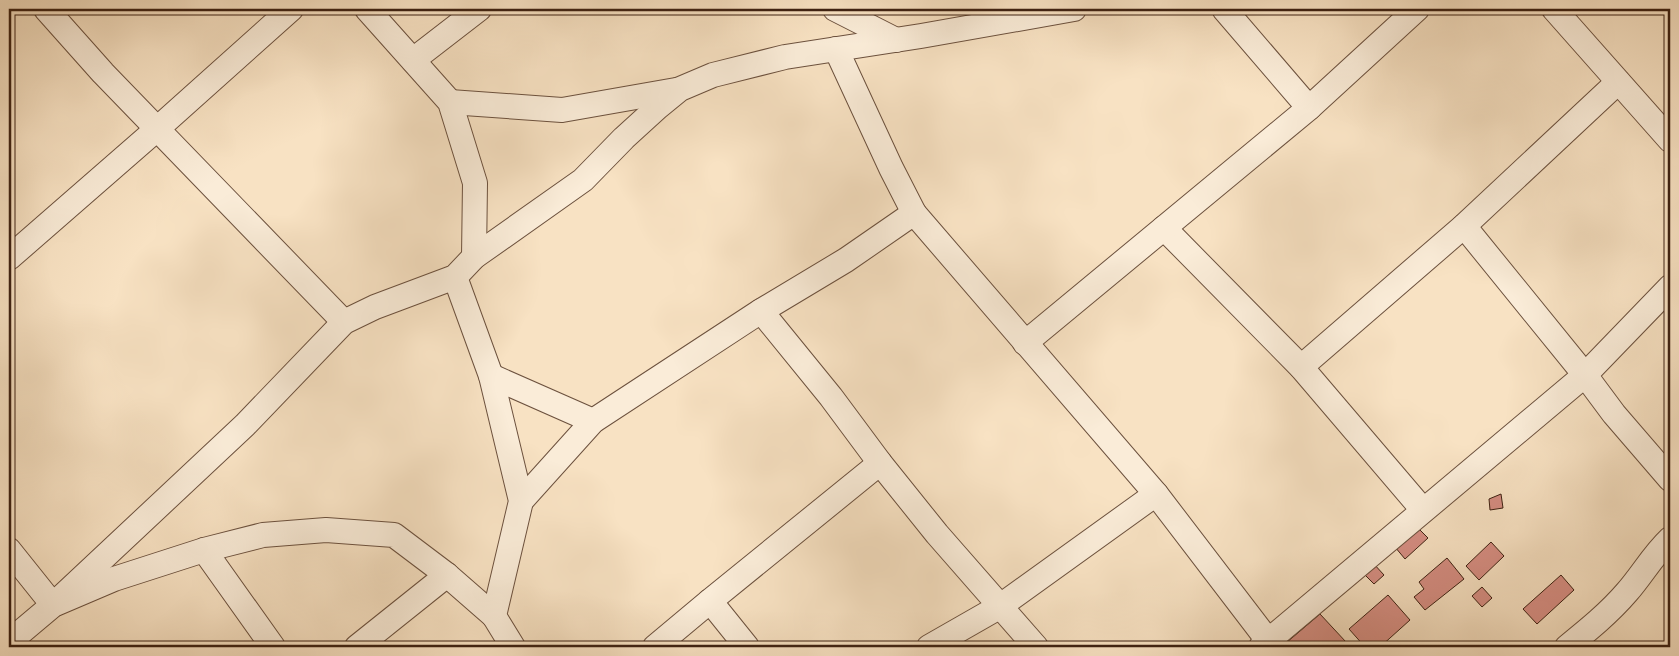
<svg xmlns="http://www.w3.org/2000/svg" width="1679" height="656" viewBox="0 0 1679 656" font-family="Alegreya,serif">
  <rect width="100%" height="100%" fill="#f8e2c3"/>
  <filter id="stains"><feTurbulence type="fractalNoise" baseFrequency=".004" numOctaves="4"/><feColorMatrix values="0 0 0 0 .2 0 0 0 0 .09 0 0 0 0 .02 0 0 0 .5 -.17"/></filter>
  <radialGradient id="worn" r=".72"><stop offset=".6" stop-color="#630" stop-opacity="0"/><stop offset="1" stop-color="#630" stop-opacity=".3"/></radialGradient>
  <g fill="#d68e83" stroke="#3d2112">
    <polygon points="1501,494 1503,508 1490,510 1489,499"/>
    <polygon points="1417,527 1428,538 1405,559 1395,547"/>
    <polygon points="1491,542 1504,556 1479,580 1466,566"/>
    <polygon points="1447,558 1464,579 1425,610 1414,597 1424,589 1419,582"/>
    <polygon points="1373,563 1384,575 1374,584 1363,573"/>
    <polygon points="1561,575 1574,590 1537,624 1523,609"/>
    <polygon points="1482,587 1492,598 1482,607 1472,596"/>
    <polygon points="1388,595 1410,620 1380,647 1365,647 1349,629"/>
    <polygon points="1320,614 1346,642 1340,647 1290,647 1286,643"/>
  </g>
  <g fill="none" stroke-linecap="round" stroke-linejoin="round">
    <g stroke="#6c513e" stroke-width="26">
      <g id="street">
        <polyline points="46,9 103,73 344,322"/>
        <polyline points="367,9 450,102 475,183 474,257"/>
        <polyline points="835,9 896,40"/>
        <polyline points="1224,9 1309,108"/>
        <polyline points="1554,9 1670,140"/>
        <polyline points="836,49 891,168 914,213"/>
        <polyline points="413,60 479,9"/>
        <polyline points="450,102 562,110 676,90"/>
        <polyline points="1464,226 1585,375 1614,414 1670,479"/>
        <polyline points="1164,228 1301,367 1423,510"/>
        <polyline points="9,258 157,129 291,9"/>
        <polyline points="455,277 491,376 521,501 494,616 513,647"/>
        <polyline points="761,311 831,397 880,463 937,534 1036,647"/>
        <polyline points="1025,343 1309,108 1417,9"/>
        <polyline points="1301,367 1464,226 1618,82"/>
        <polyline points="491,376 593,421"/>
        <polyline points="521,501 593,421 761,311 846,260 914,213 1156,494 1273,647"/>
        <polyline points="9,550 53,605 245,425 344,322 375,307 455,277 474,257 583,180 624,138 658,107 680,89 713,75 785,57 921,36 1074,9"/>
        <polyline points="204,550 273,647"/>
        <polyline points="710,601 747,647"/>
        <polyline points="9,642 53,605 114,579 204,550 263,535 326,530 394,535 447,575 494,616"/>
        <polyline points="357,647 447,575"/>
        <polyline points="655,647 710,601 880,463"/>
        <polyline points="929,647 999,607 1156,494"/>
        <polyline points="1261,647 1585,375 1670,287"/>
        <path d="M1567 647C1588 630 1609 613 1627 592 1642 575 1653 555 1670 539"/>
      </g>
    </g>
    <use href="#street" stroke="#faecd8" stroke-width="24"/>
  </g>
  <rect width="1679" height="656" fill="none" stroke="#f8e2c3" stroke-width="30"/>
  <rect x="10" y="10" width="1659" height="636" fill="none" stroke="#3d2112" stroke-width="2.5"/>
  <rect x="15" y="15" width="1649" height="626" fill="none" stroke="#3d2112"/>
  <rect width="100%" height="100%" filter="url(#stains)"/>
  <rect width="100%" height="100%" fill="url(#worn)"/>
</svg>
